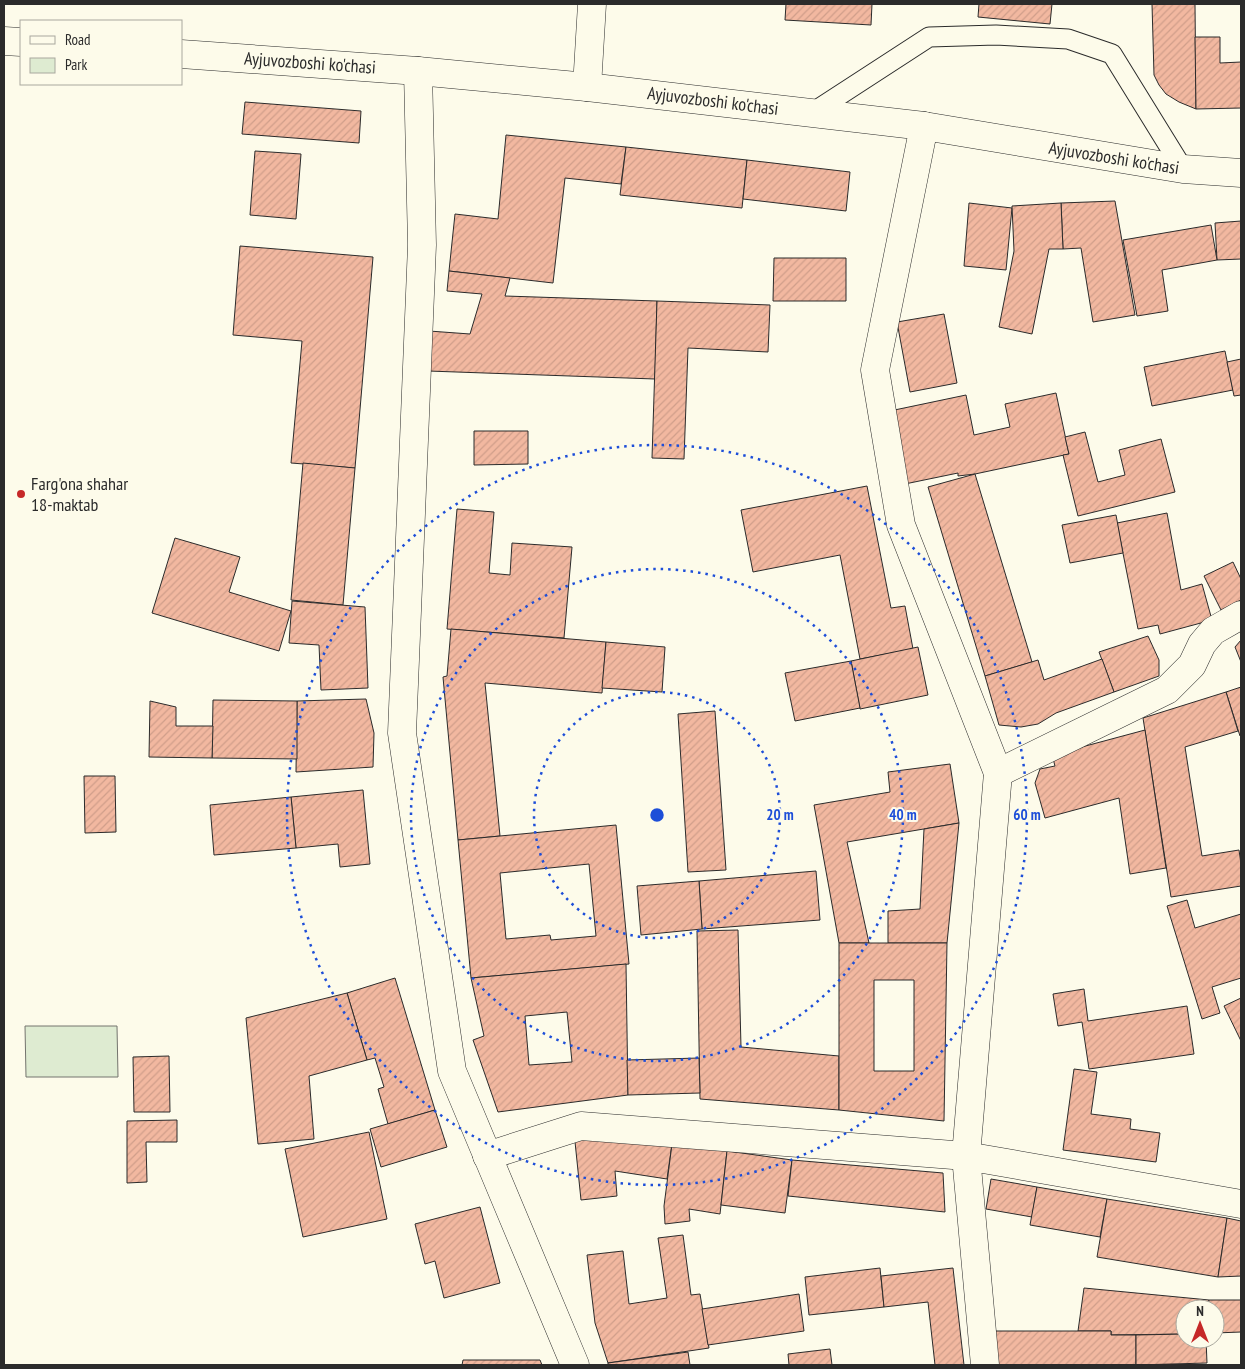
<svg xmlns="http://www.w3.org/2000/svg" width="1245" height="1369" viewBox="0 0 1245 1369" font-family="'PT Sans Narrow',sans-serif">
  <defs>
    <pattern id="building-hatch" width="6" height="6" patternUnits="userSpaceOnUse" patternTransform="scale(1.25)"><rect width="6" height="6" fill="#f2b8a0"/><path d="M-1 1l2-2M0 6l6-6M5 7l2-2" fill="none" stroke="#d09e8a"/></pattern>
  </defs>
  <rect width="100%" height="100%" fill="#fdfbea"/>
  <polygon fill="#deebd1" stroke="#74746e" points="25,1026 117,1026 118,1077 26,1077"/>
  <g fill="url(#building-hatch)" stroke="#2b2b2b" fill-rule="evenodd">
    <polygon points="786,4 872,4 871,25 785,20"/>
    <polygon points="979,4 1052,4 1050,24 978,17"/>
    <polygon points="1152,4 1195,4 1196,109 1179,102 1166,94 1159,85 1154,75"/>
    <polygon points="1195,37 1220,37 1220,63 1241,62 1241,108 1196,109"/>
    <polygon points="245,102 361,111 359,143 242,134"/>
    <polygon points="506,135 626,147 621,184 565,178 553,283 449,271 455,214 498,219"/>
    <polygon points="626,147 747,160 742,208 620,195"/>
    <polygon points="255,151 301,154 296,219 250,215"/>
    <polygon points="747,160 850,172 846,211 743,199"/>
    <polygon points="1115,201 1135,315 1093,322 1081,248 1063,249 1061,203"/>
    <polygon points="969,203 1012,208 1006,270 964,266"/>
    <polygon points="1061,203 1063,249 1049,249 1032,334 999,327 1014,251 1012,206"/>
    <polygon points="1241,221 1241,259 1217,260 1215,223"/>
    <polygon points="1211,225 1217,260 1162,270 1168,311 1137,316 1123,240"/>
    <polygon points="240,246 373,257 355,468 291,463 302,341 233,335"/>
    <polygon points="774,258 846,258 846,301 773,301"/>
    <polygon points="449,271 510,278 505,296 657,301 655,379 428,371 429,331 470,334 482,294 447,291"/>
    <polygon points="657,301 770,305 768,352 688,348 684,459 652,458"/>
    <polygon points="944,314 957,383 910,392 897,322"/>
    <polygon points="1225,351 1233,390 1152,406 1144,367"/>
    <polygon points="1241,359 1241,395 1234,396 1227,362"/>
    <polygon points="1056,393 1069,454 975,474 958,476 958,473 900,485 885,412 966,395 974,435 1010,427 1005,404"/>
    <polygon points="474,431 528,431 528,464 474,465"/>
    <polygon points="1085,432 1098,482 1125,475 1119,450 1161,439 1175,492 1078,516 1063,455 1069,454 1065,437"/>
    <polygon points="303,463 355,468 343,605 291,600"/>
    <polygon points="975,474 1032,662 985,676 928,487"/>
    <polygon points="867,486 891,608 905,606 913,649 860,659 840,555 753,572 741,510"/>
    <polygon points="457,509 494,512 489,573 510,575 512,543 572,547 564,638 447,629"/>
    <polygon points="1167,513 1181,590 1202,584 1212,620 1160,634 1158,625 1138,629 1117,523"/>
    <polygon points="1116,515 1123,553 1070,563 1062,525"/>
    <polygon points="175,538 240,557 229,592 291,611 279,651 152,613"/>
    <polygon points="1233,562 1241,579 1241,600 1221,610 1204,576"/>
    <polygon points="292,601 365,607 368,688 321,690 319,645 289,643"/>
    <polygon points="451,629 606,642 602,693 485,683 500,836 458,840 443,677 447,676"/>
    <polygon points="1148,636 1159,660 1159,676 1114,692 1099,652"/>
    <polygon points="1241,640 1241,662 1235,647"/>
    <polygon points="606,642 665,647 662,692 602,688"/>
    <polygon points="918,647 928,695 860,709 851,661"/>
    <polygon points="1102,659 1114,692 1056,713 1038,724 1021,727 999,725 985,676 1038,660 1044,680"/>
    <polygon points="851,661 860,708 795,721 785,673"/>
    <polygon points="1241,687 1241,735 1240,736 1226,692"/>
    <polygon points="1226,692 1238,731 1185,747 1202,856 1239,850 1241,864 1241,886 1171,897 1143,718"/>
    <polygon points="366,699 374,733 373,767 296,772 297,701"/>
    <polygon points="213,700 297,701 297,759 212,758"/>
    <polygon points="150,701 176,707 176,726 213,726 212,758 149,757"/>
    <polygon points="715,711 726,870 688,872 678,714"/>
    <polygon points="1145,730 1166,868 1130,874 1119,798 1045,818 1035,783 1040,769 1055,766 1052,755"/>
    <polygon points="950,764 959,823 847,842 869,943 839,943 814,805 890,792 888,772"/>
    <polygon points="84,776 115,776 116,832 85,833"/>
    <polygon points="363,790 370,864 340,867 338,844 296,848 291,797"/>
    <polygon points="291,797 296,848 214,855 210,805"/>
    <polygon points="959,823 947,943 888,943 888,911 920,909 924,829"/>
    <path d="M616 825 629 964 471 978 458 840ZM589 864 596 936 551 940 550 935 506 939 500 873Z"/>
    <polygon points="816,871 820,920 702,929 699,881"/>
    <polygon points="699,881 702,929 641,935 637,886"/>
    <polygon points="1187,900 1195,928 1241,914 1241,978 1212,987 1220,1013 1202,1019 1167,906"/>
    <polygon points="738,930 741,1047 839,1056 839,1110 700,1099 697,931"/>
    <path d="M839 943H947L944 1121 839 1110ZM874 980H914V1071H874Z"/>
    <path d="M626 964 628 1095 498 1112 473 1040 484 1036 471 978ZM567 1012 572 1062 529 1065 525 1016Z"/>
    <polygon points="395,978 435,1110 388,1124 378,1089 384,1087 375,1058 367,1060 347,993"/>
    <polygon points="1084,989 1088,1021 1187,1006 1194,1054 1089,1069 1082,1022 1058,1026 1053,994"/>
    <polygon points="347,993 367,1060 309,1076 314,1139 258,1144 246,1018"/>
    <polygon points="1241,998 1241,1041 1224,1006"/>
    <polygon points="169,1056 170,1112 134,1112 133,1057"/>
    <polygon points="699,1058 700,1093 628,1095 627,1060"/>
    <polygon points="1074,1069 1097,1072 1091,1114 1131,1119 1130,1129 1160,1133 1156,1162 1063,1150"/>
    <polygon points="435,1110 447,1147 381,1167 370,1129"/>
    <polygon points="177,1120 177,1142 146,1142 147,1182 127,1183 127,1121"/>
    <polygon points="369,1132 387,1219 303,1237 285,1149"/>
    <polygon points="574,1132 672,1144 667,1179 615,1171 617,1196 581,1200"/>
    <polygon points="672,1144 727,1151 720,1214 689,1209 690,1221 665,1224 664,1206"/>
    <polygon points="727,1151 792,1160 785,1213 721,1205"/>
    <polygon points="792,1160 943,1173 945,1212 788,1196"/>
    <polygon points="991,1179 1037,1187 1032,1217 986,1209"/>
    <polygon points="1037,1187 1107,1199 1100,1237 1030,1225"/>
    <polygon points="1107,1199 1227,1218 1218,1277 1097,1257"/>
    <polygon points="480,1207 500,1283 444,1298 435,1261 425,1264 415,1224"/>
    <polygon points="1227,1218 1241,1221 1241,1276 1218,1277"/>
    <polygon points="683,1235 691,1295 700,1294 709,1348 608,1363 595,1323 587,1255 623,1251 629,1304 667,1298 658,1238"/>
    <polygon points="880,1268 884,1307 809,1315 805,1277"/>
    <polygon points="953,1268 964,1365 935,1365 928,1302 884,1307 881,1276"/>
    <polygon points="1084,1288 1209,1300 1208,1309 1185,1309 1185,1334 1111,1335 1111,1331 1078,1331"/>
    <polygon points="799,1294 804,1331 708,1345 702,1309"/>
    <polygon points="1209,1300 1241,1300 1241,1332 1215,1333 1215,1309 1208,1309"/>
    <polygon points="991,1331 1111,1331 1111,1335 1136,1335 1136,1365 996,1365"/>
    <polygon points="1185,1334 1185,1339 1206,1339 1207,1363 1136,1365 1136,1335"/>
    <polygon points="830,1349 832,1365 789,1365 788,1354"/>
    <polygon points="688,1352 690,1365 608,1365 608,1363"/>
    <polygon points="463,1360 540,1360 542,1365 462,1365"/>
  </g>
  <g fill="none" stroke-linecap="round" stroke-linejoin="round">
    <g stroke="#2b2b2b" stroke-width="21">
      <polyline id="service" points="812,113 929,37 996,35 1068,39 1112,54 1183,169"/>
    </g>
    <g stroke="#2b2b2b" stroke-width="29">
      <g id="minor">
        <polyline points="418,71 422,245 402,733 452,1071 575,1365"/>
        <polyline points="587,87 592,4"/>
        <polyline points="924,126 875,370 901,525 998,773 1167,690 1192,665 1202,644 1213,631 1241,615"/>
        <polyline points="487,1156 581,1126 966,1156 998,773"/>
        <polyline points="985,1365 966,1156 1241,1204"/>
      </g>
    </g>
    <g stroke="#2b2b2b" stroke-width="29">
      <g id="primary">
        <polyline points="4,41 21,42"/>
        <polyline points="181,54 418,71 587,87 924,126 1183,169 1241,173"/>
      </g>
    </g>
    <use href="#service" stroke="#fdfbea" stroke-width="19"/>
    <use href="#minor" stroke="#fdfbea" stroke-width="28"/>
    <use href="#primary" stroke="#fdfbea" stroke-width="28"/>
  </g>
  <g fill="none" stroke="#1d4ed8" stroke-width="2.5" stroke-dasharray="2.5 5">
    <circle cx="657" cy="815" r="123"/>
    <circle cx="657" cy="815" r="246"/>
    <circle cx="657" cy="815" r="370"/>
  </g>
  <circle fill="#c62828" stroke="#fdfbea" stroke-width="2" cx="21" cy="494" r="5"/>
  <g text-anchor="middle" stroke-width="4" stroke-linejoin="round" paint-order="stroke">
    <g font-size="18" fill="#2b2b2b" stroke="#fdfbea">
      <text transform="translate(310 63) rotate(4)" y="6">Ayjuvozboshi ko'chasi</text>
      <text transform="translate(713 101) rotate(7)" y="6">Ayjuvozboshi ko'chasi</text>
      <text transform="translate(1114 158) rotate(9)" y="6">Ayjuvozboshi ko'chasi</text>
    </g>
    <g font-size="18" fill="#2b2b2b" stroke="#fdfbea" text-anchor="start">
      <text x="31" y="490">Farg'ona shahar<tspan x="31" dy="21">18-maktab</tspan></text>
    </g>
  </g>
  <circle cx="657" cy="815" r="8" fill="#1d4ed8" stroke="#fdfbea" stroke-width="2.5"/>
  <g font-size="15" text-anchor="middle" font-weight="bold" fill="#1d4ed8" stroke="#fdfbea" stroke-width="4" stroke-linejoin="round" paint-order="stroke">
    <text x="780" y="820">20 m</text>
    <text x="903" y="820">40 m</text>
    <text x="1027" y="820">60 m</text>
  </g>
  <rect width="1245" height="1369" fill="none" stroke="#2b2b2b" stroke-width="10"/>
  <rect x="20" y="20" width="162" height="65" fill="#fdfbea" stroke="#a9a89e"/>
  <rect x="30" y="36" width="25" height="8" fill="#fdfbea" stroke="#a9a89e"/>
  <text x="65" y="45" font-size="15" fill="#2b2b2b">Road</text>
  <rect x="30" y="58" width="25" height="15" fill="#deebd1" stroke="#a9a89e"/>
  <text x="65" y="70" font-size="15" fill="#2b2b2b">Park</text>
  <g transform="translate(1200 1324)"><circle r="24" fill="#fdfbea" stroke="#a9a89e"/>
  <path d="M0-4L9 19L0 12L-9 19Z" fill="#c62828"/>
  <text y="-8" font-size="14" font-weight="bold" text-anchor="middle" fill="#2b2b2b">N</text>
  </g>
</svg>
